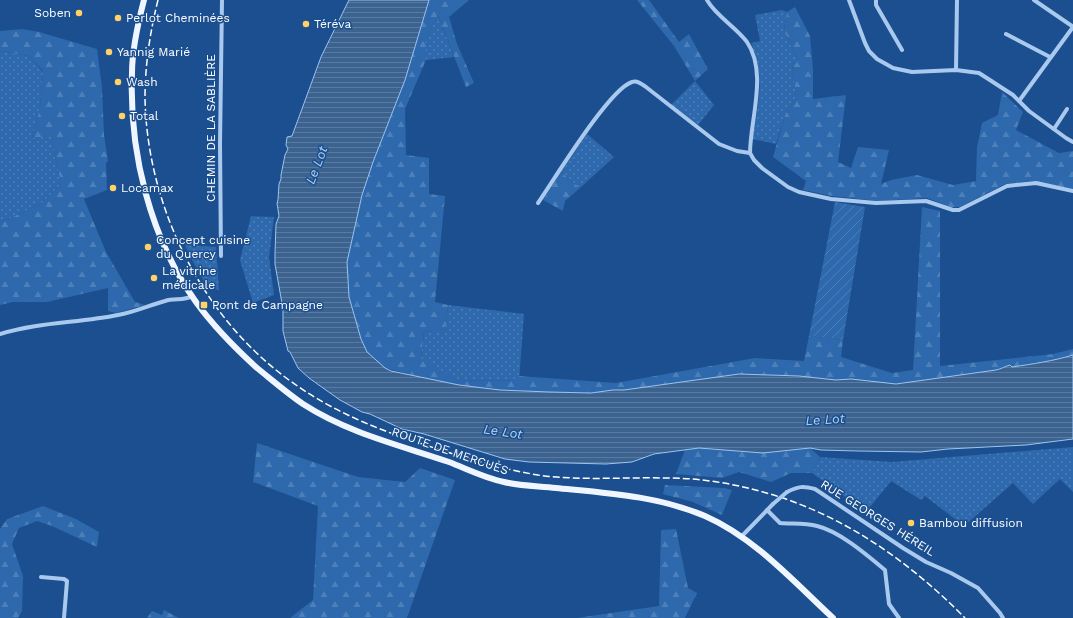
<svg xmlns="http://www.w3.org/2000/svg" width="1073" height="618" viewBox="0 0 1073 618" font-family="'Work Sans',sans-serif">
  <defs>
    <pattern id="grass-dots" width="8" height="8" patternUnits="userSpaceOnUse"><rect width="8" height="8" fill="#2e69ad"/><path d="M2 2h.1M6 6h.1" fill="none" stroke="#4d80b9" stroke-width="1.8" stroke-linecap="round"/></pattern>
    <pattern id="forest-firs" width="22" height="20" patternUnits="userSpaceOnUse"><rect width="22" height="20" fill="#2e69ad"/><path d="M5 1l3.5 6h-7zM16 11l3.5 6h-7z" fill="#4d80b9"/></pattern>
    <pattern id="garden-furrows" width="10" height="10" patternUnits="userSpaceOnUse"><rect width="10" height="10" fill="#2e69ad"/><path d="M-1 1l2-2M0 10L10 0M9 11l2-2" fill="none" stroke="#4d80b9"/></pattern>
    <pattern id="water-rules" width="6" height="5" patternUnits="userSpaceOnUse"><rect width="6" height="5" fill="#3c6290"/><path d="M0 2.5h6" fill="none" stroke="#597aa1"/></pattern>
  </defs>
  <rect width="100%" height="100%" fill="#1b4f8f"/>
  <g fill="url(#grass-dots)">
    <path d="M782 10 787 12 784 30 799 62 792 64 796 97 785 115 776 144 752 139C758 106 766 76 751 43L760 41 755 15Z"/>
    <polygon points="438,15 454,57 426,60 426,39"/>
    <polygon points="1,51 29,56 43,72 40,108 32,138 51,135 61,184 42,203 0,223 0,53"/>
    <polygon points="695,81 714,105 698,125 671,105"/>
    <polygon points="587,134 614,157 580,188 561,172"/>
    <polygon points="251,216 274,217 269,257 274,295 253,303 240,260"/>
    <polygon points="185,245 216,247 219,290 207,287 191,258"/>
    <polygon points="448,305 524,314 519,381 456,380 421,359 424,331 445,332"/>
    <polygon points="1073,447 1073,492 1060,479 1033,504 1013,483 964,526 925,496 921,500 891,481 866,512 812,473 820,457 892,462"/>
  </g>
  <g fill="url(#forest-firs)">
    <path d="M429 0H469L449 17 457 44 474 83 466 87 438 15 426 39V60L405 109 406 155 429 158V194L445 196 435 302 448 305 445 333 424 331 421 358 456 380 519 381V376L616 383 755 358 804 361 809 336 843 340 841 357 892 373 913 370 922 207 940 211V366L1053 354 1073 349V355C1053 361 1033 364 1012 367L1009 365 1004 369 996 370 896 384 851 379 836 380 799 376 739 374 624 390H613L591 393 549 392 500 390 459 385 435 381 385 368 367 352 361 339 349 297 347 262 362 195 373 162 405 80Z"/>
    <polygon points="637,0 649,0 679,42 689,34 708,69 695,81 674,46"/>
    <polygon points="795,7 810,36 813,69 813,99 846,95 838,162 851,168 858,147 889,150 881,184 891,180 917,175 953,185 976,181 977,147 982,123 998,115 1002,92 1023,112 1016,130 1059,153 1073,151 1073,189 1032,181 1005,184 960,207 951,207 927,198 877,201 832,196 803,190 806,181 773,157 785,115 796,97 792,64 799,62 784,30 787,12"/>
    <polygon points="22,29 39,32 97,49 102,88 104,135 108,161 106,163 107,190 84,199 106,252 135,302 145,305 116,313 108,311 108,288 47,302 13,302 0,305 0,223 42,203 61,184 51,136 32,138 40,108 43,71 29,56 1,51 0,53 0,31"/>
    <polygon points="561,172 580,188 565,201 563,211 543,200"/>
    <polygon points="257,443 358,477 405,482 420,468 455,480 407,618 290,618 313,600 318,506 253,482"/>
    <polygon points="699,448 763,453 810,448 820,457 812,473 791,473 771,482 739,472 722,478 676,474 685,450"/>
    <polygon points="665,485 724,488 732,490 722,515 693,502 663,494"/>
    <polygon points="43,506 76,519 99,532 97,547 52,526 37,521 19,528 12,544 23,576 22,611 18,618 0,618 0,529 7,519"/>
    <polygon points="676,529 688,588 697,593 685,618 577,618 659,606 661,530"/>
    <polygon points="164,610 179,618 147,618 152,611 162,615"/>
  </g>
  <polygon fill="url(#garden-furrows)" points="835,202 865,207 843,340 809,336"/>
  <path fill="url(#water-rules)" stroke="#9cc4f0" d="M349 0H429L405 80 373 162 362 195 347 262 349 297 361 339 367 352 385 368 391 371 459 385 500 390 549 392 591 393 613 390H624L739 374 799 376 836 380 851 379 896 384 996 370C1001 369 1006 366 1010 365L1012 367C1033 364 1053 361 1073 355V439L1026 445 948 449 921 452 858 451 821 450 810 448 763 453 699 448 654 454 632 462 606 464 529 462 505 459 424 434 402 429 370 414 362 412 340 400 309 378 298 368 290 352 288 351 283 331V309L275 264V253L276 224 279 216 277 203 278 200 279 184 281 179V175L285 155 288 149 286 145 287 137 292 136 321 57Z"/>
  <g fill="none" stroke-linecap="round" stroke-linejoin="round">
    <g stroke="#a9c9ee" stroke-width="4">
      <path d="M707 0C716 16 736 27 747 42 768 73 750 120 750 153"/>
      <polyline points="849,0 865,43 869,51 877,59 893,68 912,72 956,70 979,73 1013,95 1029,111 1066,138 1073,142"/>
      <polyline points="876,0 876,5 902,50"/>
      <polyline points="1034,0 1072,26"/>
      <polyline points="1006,34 1050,57"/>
      <polyline points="956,70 957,0"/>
      <polyline points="1019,101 1073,27"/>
      <polyline points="1054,129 1067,109"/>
      <polyline points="750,153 754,160 762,168 788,187 799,192 831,199 876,203 926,201 953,210 959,210 1007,186 1036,183 1073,191"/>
      <path d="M538 203C554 180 609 89 632 82 637 80 642 84 646 87L719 144 737 151 750 153"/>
      <polyline points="221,256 220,144 222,0"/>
      <path d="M0 334C39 322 79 323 118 315 135 312 150 305 165 301 175 298 184 301 192 296"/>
      <path d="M787 492C799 486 803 486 815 489L903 548 926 562 951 573 978 588 1000 613 1003 618"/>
      <path d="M767 510 780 523C792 524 805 523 817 526 839 531 867 555 885 570L889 604 899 618"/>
      <polyline points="741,537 773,504"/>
      <polyline points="41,577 64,579 67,581 64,618"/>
    </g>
    <path stroke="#f0f6ff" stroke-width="6" d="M144 0C138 23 132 49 132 73 129 152 150 238 196 302 214 327 235 348 257 368 272 380 287 393 303 404 348 433 399 445 449 462 467 469 485 478 504 482 520 486 539 486 556 488 607 493 658 496 705 516 755 538 794 582 833 618"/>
    <path stroke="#fff" stroke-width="1.5" stroke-dasharray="7 3" stroke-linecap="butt" d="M158 0C150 32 145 65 145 98 147 206 201 316 289 380 338 416 390 434 447 452 477 461 507 470 538 475 580 481 624 477 666 478 702 478 736 484 770 494 845 516 911 563 965 618"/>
    <polyline stroke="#a9c9ee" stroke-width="4" points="773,504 787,492"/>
  </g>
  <g fill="#ffd166" stroke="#1b4f8f" stroke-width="1.5">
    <circle cx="79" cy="13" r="4"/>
    <circle cx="118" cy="18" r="4"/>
    <circle cx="306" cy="24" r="4"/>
    <circle cx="109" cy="52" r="4"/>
    <circle cx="118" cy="82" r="4"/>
    <circle cx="122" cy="116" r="4"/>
    <circle cx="113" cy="188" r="4"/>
    <circle cx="148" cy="247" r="4"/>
    <circle cx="154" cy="278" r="4"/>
    <rect x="200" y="301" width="8" height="8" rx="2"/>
    <circle cx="911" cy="523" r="4"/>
  </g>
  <g text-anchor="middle" stroke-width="3" stroke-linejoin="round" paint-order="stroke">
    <g font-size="12" fill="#fff" stroke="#1b4f8f" text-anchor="start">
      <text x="71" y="17" text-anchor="end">Soben</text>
      <text x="126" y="22">Perlot Cheminées</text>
      <text x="314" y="28">Téréva</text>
      <text x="117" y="56">Yannig Marié</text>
      <text x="126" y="86">Wash</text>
      <text x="130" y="120">Total</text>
      <text x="121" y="192">Locamax</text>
      <text x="156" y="244">Concept cuisine<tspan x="156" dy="14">du Quercy</tspan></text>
      <text x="162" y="275">La vitrine<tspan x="162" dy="14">médicale</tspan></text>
      <text x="212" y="309">Pont de Campagne</text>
      <text x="919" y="527">Bambou diffusion</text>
    </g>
    <g font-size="12" fill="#fff" stroke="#1b4f8f">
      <text transform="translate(211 128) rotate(-90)" y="4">CHEMIN DE LA SABLIÈRE</text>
      <text transform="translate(450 451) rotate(19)" y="4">ROUTE DE MERCUÈS</text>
      <text transform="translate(878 518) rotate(32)" y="4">RUE GEORGES HÉREIL</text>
    </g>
    <g font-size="13" font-style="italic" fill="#b5d3f5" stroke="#1b4f8f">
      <text transform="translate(316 165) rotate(-69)" y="5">Le Lot</text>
      <text transform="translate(825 419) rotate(-4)" y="5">Le Lot</text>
      <text transform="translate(503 431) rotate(8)" y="5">Le Lot</text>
    </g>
  </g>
</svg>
